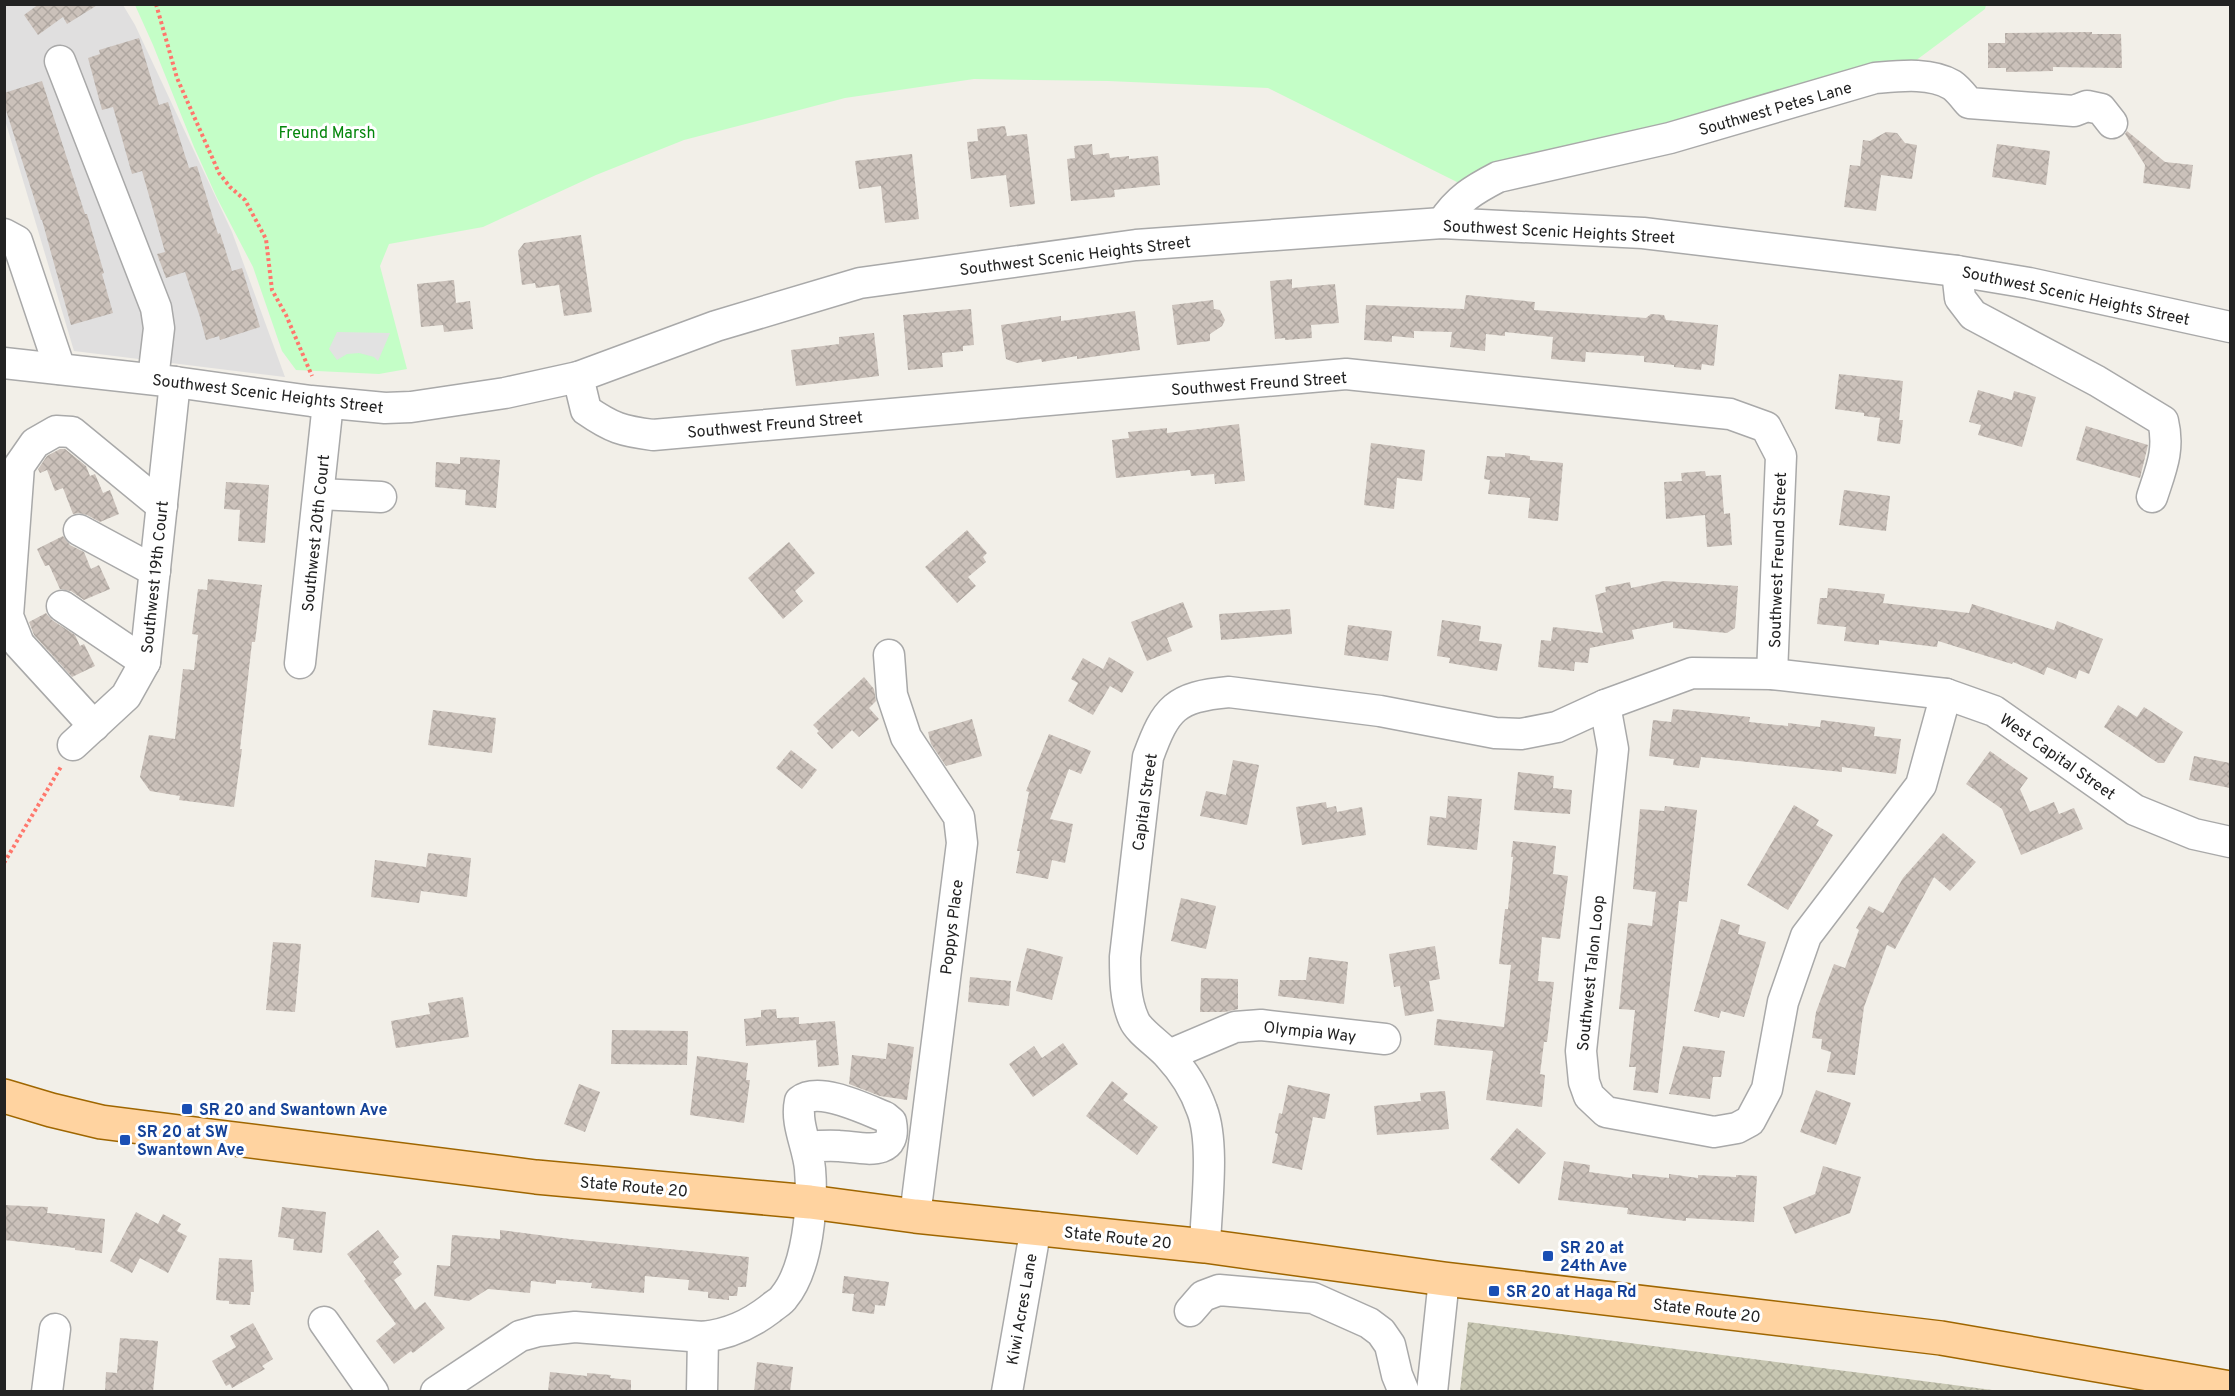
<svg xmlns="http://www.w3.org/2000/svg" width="2235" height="1396" viewBox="0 0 2235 1396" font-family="Overpass,sans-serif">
  <defs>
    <pattern id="construction-cross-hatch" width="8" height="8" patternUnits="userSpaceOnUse" patternTransform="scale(1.5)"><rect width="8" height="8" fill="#c8c7b2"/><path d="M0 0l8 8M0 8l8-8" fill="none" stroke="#acab99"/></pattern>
    <pattern id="building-cross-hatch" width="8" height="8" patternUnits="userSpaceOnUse" patternTransform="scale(1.5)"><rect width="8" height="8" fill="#cbc1ba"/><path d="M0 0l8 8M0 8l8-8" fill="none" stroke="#aea6a0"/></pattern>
  </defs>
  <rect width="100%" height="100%" fill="#f2efe8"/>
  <polygon fill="#e0dfdf" points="4,5 123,5 135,25 232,232 285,377 74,351 5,120"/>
  <polygon fill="url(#construction-cross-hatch)" points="1468,1322 2000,1391 1460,1391"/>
  <polygon fill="#c4fec7" points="135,5 1986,5 1985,9 1895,76 1473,190 1268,88 1108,81 974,79 845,98 684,140 596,175 483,227 389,244 380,266 407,369 379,374 296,370 282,351 253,267 217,198 194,147 153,45"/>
  <polygon fill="#e2e2e2" points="337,332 390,333 378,361 374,357 359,353 347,354 337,360 329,349"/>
  <g fill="url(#building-cross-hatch)">
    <polygon points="39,4 99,4 67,24 63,17 38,35 24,15"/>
    <polygon points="2092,32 2092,34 2121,34 2122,68 2053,67 2053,71 2006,72 2006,68 1988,68 1988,43 2005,43 2005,33"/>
    <polygon points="139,38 159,105 168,102 189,168 197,166 218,234 220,233 232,271 242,268 260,327 220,340 219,336 206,340 200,317 185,272 166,278 157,254 165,252 142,171 132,174 113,107 102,110 88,58 100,54 99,50"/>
    <polygon points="42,81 85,214 87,214 104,273 102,274 113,313 71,325 42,220 41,220 4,104 4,93"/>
    <polygon points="1005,126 1007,136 1027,134 1035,204 1010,207 1006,175 971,179 967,142 978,141 977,129"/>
    <polygon points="2127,131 2165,162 2193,165 2190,189 2143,183 2145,165 2125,134"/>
    <polygon points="1886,132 1897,133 1905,143 1917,145 1912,179 1881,175 1876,211 1844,207 1850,165 1860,166 1863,140 1870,141"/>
    <polygon points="1092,144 1093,155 1109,153 1110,158 1129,156 1129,159 1158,156 1160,185 1114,190 1115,197 1071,201 1067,159 1075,158 1074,146"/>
    <polygon points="1997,144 2050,151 2046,185 1992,177"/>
    <polygon points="912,154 919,219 885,223 881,186 859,189 855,161"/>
    <polygon points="581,235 592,312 564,316 559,285 536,288 535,283 522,285 518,251 524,243"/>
    <polygon points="1292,279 1292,288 1335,284 1339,323 1311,325 1312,338 1285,340 1285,338 1275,339 1270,281"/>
    <polygon points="454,280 456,303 470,301 473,329 444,332 443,325 421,327 417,284"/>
    <polygon points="1466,295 1535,302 1534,310 1646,318 1651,314 1664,315 1666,320 1718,325 1714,366 1702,364 1701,370 1674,367 1674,365 1644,362 1644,356 1586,352 1585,362 1551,359 1553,337 1505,332 1505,336 1486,334 1485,351 1450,347 1452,332 1414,331 1414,338 1392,336 1392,342 1364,340 1366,305 1464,309"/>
    <polygon points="1213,300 1214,309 1220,310 1225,320 1222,326 1210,334 1210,341 1177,345 1172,305"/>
    <polygon points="971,309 974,345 963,346 963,351 942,353 943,367 908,370 903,315"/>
    <polygon points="1135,311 1140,350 1077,359 1077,356 1042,362 1041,359 1017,363 1006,359 1001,325 1061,316 1061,321"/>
    <polygon points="874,333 879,376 796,386 791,350 839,344 839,337"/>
    <polygon points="1839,374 1903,381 1899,420 1903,420 1900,444 1877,441 1880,418 1864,416 1864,413 1835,409"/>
    <polygon points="1978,390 2012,400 2014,391 2036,397 2022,447 1978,435 1981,425 1969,422"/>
    <polygon points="1239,424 1245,481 1215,484 1214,474 1191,476 1190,470 1116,478 1112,440 1129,438 1128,432 1167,428 1167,433"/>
    <polygon points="2086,426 2148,445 2140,478 2076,460"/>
    <polygon points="1371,443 1425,450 1422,481 1397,478 1394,509 1364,505"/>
    <polygon points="60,449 65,449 86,466 90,476 95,474 103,493 110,490 119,514 100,522 87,515 79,513 73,514 63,488 55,491 47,470 40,473 38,469 47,456"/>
    <polygon points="1505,453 1530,456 1530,460 1563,463 1558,521 1528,518 1530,498 1488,494 1490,480 1484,479 1487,456 1505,457"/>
    <polygon points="460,457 500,460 496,508 465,505 466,490 435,487 436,462 460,464"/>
    <polygon points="1705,471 1706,476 1721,475 1724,514 1730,513 1732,545 1707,547 1705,515 1666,519 1664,482 1682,481 1681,473"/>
    <polygon points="226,482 269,485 265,543 238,541 240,510 224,509"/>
    <polygon points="1844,490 1890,496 1886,531 1839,525"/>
    <polygon points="967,530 987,553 983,557 986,562 968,577 976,586 957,603 925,567"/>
    <polygon points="63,536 70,545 84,552 91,569 99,565 110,589 84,600 71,591 60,589 49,565 45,566 37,549"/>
    <polygon points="789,542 815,573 795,591 803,601 783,619 748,578"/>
    <polygon points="208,579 262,585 255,642 252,642 240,749 242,749 234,807 179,800 180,796 150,791 140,777 149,735 175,739 183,669 194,670 198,635 192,634 198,589 207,590"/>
    <polygon points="1664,581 1738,586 1735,628 1727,633 1673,628 1673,622 1632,630 1634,639 1590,648 1588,663 1575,662 1574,671 1538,667 1541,640 1551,641 1553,627 1603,633 1595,595 1606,592 1605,587 1630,582 1631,588"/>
    <polygon points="1828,588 1885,594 1883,603 1969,613 1972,604 2054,630 2057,621 2103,639 2089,674 2079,670 2076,679 2047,667 2044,675 2013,662 2012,664 1938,641 1937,647 1879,640 1879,645 1844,641 1846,627 1817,624 1820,598 1827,598"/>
    <polygon points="1183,602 1193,627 1167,638 1172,651 1147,661 1131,622"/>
    <polygon points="1290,609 1292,634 1221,640 1219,614"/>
    <polygon points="46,613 52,620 75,635 80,646 84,644 95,666 72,677 34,635 29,622"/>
    <polygon points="1442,620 1481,626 1479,641 1502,644 1497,671 1449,663 1450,658 1437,656"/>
    <polygon points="1348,625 1392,631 1388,661 1344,655"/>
    <polygon points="1109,657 1134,672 1122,693 1110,686 1093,715 1068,701 1078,683 1071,679 1083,658 1103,669"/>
    <polygon points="864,677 874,689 876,701 869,708 879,719 859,737 852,730 832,749 817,733 819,731 813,725"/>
    <polygon points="2118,705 2137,717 2144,707 2183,732 2164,763 2158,763 2104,727"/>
    <polygon points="1673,709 1750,717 1749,722 1788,726 1788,723 1820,727 1821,720 1875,727 1874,736 1901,739 1896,774 1842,767 1842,772 1701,757 1699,768 1673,765 1674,759 1649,756 1653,720 1671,722"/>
    <polygon points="433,710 496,718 492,753 428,745"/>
    <polygon points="972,719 982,756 946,766 931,744 928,732"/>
    <polygon points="1049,734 1091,751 1081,774 1069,769 1050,819 1073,824 1065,863 1052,860 1048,879 1016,873 1020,851 1017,851 1029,792 1026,791"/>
    <polygon points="791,750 817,770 802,789 776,768"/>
    <polygon points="1990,751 2028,778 2020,789 2030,812 2054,802 2059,814 2074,808 2083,829 2021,855 2002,809 1966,784"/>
    <polygon points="2194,756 2230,763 2230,788 2189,780"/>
    <polygon points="1233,760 1259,765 1247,825 1200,816 1206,791 1226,795"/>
    <polygon points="1518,772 1554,776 1553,788 1572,790 1570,814 1514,810"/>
    <polygon points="1448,796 1482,799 1477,850 1427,845 1430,816 1446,818"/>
    <polygon points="1326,802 1327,808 1336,806 1337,812 1362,807 1366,835 1302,845 1296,807"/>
    <polygon points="1794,805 1819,820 1816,825 1833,835 1788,910 1747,885"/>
    <polygon points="1665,806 1697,810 1687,902 1679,901 1658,1093 1633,1090 1636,1067 1629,1067 1635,1010 1619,1009 1628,923 1652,926 1656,892 1633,889 1640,809 1664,811"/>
    <polygon points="1943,833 1976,862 1950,891 1934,877 1895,949 1887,945 1864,1007 1855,1075 1827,1072 1831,1052 1821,1049 1822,1039 1812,1038 1816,1012 1834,964 1845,968 1859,930 1856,928 1869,906 1883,913 1903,878"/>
    <polygon points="1513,841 1556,846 1553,874 1568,876 1560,939 1542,937 1538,981 1554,982 1547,1042 1544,1042 1540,1074 1545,1075 1542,1107 1486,1100 1493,1051 1434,1045 1437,1019 1504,1027 1511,965 1499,964 1505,909 1508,909 1513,857 1511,857"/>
    <polygon points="428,853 471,858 467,897 421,891 419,903 371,897 375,860 426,867"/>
    <polygon points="1181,898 1216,906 1206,949 1171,941"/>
    <polygon points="1721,919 1740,925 1738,934 1766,942 1744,1017 1721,1011 1719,1018 1694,1011"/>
    <polygon points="273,942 301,944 295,1012 266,1010"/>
    <polygon points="1435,946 1440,979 1429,981 1434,1011 1405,1016 1400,986 1394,987 1389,954"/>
    <polygon points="1027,948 1063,957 1052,1000 1016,991"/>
    <polygon points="1309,957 1348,962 1344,1004 1278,996 1280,980 1306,980"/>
    <polygon points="970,977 1011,981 1009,1006 968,1002"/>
    <polygon points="1201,978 1238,979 1238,1009 1225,1012 1200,1012"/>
    <polygon points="463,997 469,1037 396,1048 391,1021 430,1014 428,1003"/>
    <polygon points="776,1009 777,1018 799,1017 799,1024 835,1021 839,1065 818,1067 816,1040 746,1046 744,1019 761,1017 761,1010"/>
    <polygon points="612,1030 688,1031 687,1065 611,1064"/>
    <polygon points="888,1043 914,1047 907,1100 880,1096 849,1084 852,1055 886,1059"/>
    <polygon points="1063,1043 1078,1064 1033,1097 1009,1064 1034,1046 1042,1058"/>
    <polygon points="1683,1046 1725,1051 1721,1077 1713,1077 1710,1099 1669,1094"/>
    <polygon points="697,1056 748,1063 746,1080 750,1080 744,1123 690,1115"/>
    <polygon points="1112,1081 1128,1094 1123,1100 1158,1127 1137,1155 1086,1116"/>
    <polygon points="579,1084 600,1092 585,1132 564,1124"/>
    <polygon points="1288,1085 1330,1094 1325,1119 1313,1117 1302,1170 1272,1163 1278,1134 1275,1133 1279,1113 1282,1114"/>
    <polygon points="1816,1090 1851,1103 1836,1145 1800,1132"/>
    <polygon points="1445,1091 1449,1129 1377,1135 1374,1106 1421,1101 1420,1093"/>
    <polygon points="1517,1128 1546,1153 1519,1184 1490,1159"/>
    <polygon points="1564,1161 1590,1165 1589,1172 1632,1178 1632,1174 1669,1178 1669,1174 1698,1178 1698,1175 1736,1177 1736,1175 1757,1176 1754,1222 1686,1218 1686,1221 1627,1214 1628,1208 1558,1200"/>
    <polygon points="1823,1166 1861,1177 1850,1213 1795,1234 1783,1207 1815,1194"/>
    <polygon points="4,1205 48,1207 47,1213 105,1219 102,1253 75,1250 75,1248 4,1240"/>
    <polygon points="282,1207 326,1212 322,1253 293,1250 294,1239 278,1237"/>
    <polygon points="136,1212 158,1224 163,1214 181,1224 177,1231 187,1236 168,1273 140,1258 132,1273 110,1261"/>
    <polygon points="378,1230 399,1257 393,1262 402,1274 394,1280 415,1310 425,1302 445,1328 413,1353 411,1351 394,1364 376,1341 396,1324 364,1281 366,1279 347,1254"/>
    <polygon points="500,1230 570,1239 749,1257 746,1287 738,1287 737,1296 729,1296 729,1300 708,1298 708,1292 688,1290 689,1280 645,1276 644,1293 591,1288 592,1283 556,1280 556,1284 531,1281 530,1293 488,1289 469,1301 434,1296 437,1265 450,1266 452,1235 500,1239"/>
    <polygon points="219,1258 252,1260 254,1292 251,1292 250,1305 229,1304 229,1301 216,1300"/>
    <polygon points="844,1276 889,1282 885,1306 875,1305 874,1314 852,1311 854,1294 842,1293"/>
    <polygon points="253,1323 273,1359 262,1366 265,1369 232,1388 230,1384 226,1386 212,1361 236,1347 230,1336"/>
    <polygon points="120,1338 158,1341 153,1392 105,1392 106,1372 117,1373"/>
    <polygon points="757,1362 793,1367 790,1392 754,1392"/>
    <polygon points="550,1372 587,1376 587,1373 611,1375 610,1378 631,1380 631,1392 548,1392"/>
  </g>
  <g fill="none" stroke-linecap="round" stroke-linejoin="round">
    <g stroke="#a9a9a9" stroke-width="33">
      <g id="minor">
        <polyline points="60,61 156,308 159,328 153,379"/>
        <path d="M1442 223C1458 199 1473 190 1498 177L1670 138 1875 78C1899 76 1930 72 1952 85 1958 89 1964 97 1969 103L2074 111 2087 106 2101 109 2112 123"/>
        <polyline points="4,234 17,241 60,369"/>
        <path d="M1957 271 1960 298 1973 315 2097 381 2163 421C2170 450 2161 469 2152 497"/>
        <polyline points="4,363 175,382 311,401 385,408 411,407 505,393 578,377 716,326 860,283 1136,245 1442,223 1643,233 1957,271 2029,283 2230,327"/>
        <path d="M578 377 586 410C612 428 622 431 653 435L1346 374 1730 414 1766 427 1781 456 1772 674"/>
        <polyline points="319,494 381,497"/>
        <polyline points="79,530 155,571"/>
        <polyline points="62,606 145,662"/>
        <polyline points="889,655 892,695 906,737 959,817 962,843 915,1216"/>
        <polyline points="300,663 328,403"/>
        <polyline points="1605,705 1613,749 1581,1051 1584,1082 1589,1096 1606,1112 1714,1132 1737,1128 1750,1121 1767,1089 1783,1002 1806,936 1921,785 1946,694"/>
        <polyline points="94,726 19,644 8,616 19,466 35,443 56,431 72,432 162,506"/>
        <polyline points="73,745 126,696 145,662 175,382"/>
        <polyline points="1169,1055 1235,1027 1261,1025 1385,1039"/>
        <path d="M1205 1246C1206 1208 1215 1144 1202 1110 1195 1090 1183 1071 1169 1056 1160 1045 1139 1032 1134 1020 1125 1000 1125 978 1125 957L1148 757C1166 708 1175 697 1229 692L1380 711 1495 733 1521 734 1557 727 1605 705 1692 673 1772 674 1946 694 1994 711 2135 810 2194 834 2230 842"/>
        <polyline points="1190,1311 1203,1296 1219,1290 1313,1298 1369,1323 1381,1332 1390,1345 1397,1375 1404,1392"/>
        <polyline points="324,1322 373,1392"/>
        <polyline points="47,1392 55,1329"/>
        <path d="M436 1392 520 1336 538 1331 575 1327 703 1337C729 1334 749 1325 770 1309 774 1305 781 1302 784 1297 808 1268 813 1206 810 1169 808 1146 795 1124 800 1101 819 1086 865 1109 885 1117L891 1122C898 1159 861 1147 839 1146 828 1145 817 1146 806 1147"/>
        <polyline points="702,1392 703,1337"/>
        <polyline points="1007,1392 1036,1227"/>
        <polyline points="1432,1392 1444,1279"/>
      </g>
    </g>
    <g stroke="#9f6600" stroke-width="36">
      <polyline id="major" points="4,1096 51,1110 101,1122 211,1136 536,1177 810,1202 915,1216 1205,1246 1444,1279 1941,1338 2230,1388"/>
    </g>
    <g stroke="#ff776c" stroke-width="4" stroke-dasharray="3 3" stroke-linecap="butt">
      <polyline points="156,4 177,78 219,173 230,187 245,200 266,239 272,290 286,315 312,376"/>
      <polyline points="4,863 62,765"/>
    </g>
    <use href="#minor" stroke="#fff" stroke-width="30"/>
    <use href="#major" stroke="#ffd3a0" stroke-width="33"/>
  </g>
  <g fill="#1a4fb4" stroke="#fff" stroke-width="2">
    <rect x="181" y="1103" width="12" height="12" rx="3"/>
    <rect x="119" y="1134" width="12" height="12" rx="3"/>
    <rect x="1542" y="1250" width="12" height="12" rx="3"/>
    <rect x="1488" y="1285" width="12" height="12" rx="3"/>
  </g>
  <g text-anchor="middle" stroke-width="6" stroke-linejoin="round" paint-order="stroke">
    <g font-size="16" fill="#222" stroke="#fff">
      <text transform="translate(1775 108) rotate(-16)" y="6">Southwest Petes Lane</text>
      <text transform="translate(1559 231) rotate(3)" y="6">Southwest Scenic Heights Street</text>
      <text transform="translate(1075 255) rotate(-7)" y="6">Southwest Scenic Heights Street</text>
      <text transform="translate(2076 295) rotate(12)" y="6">Southwest Scenic Heights Street</text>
      <text transform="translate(1259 383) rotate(-4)" y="6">Southwest Freund Street</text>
      <text transform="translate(268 393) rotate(7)" y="6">Southwest Scenic Heights Street</text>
      <text transform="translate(775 424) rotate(-5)" y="6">Southwest Freund Street</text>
      <text transform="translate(315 533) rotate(-84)" y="6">Southwest 20th Court</text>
      <text transform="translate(1777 560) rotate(-88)" y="6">Southwest Freund Street</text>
      <text transform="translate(154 577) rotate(-84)" y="6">Southwest 19th Court</text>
      <text transform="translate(2058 756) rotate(35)" y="6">West Capital Street</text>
      <text transform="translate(1144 802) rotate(-82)" y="6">Capital Street</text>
      <text transform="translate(951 927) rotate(-83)" y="6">Poppys Place</text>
      <text transform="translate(1590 973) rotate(-84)" y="6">Southwest Talon Loop</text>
      <text transform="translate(1310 1031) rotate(6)" y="6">Olympia Way</text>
      <text transform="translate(634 1186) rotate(5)" y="6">State Route 20</text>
      <text transform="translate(1118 1237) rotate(6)" y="6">State Route 20</text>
      <text transform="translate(1021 1309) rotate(-80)" y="6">Kiwi Acres Lane</text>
      <text transform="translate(1707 1310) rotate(7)" y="6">State Route 20</text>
    </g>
    <g font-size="16" fill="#04860b" stroke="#fff">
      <text x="327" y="138">Freund Marsh</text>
    </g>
    <g font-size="16" font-weight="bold" fill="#164399" stroke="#fff" text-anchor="start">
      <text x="199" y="1115">SR 20 and Swantown Ave</text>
      <text x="137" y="1137">SR 20 at SW<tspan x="137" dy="18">Swantown Ave</tspan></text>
      <text x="1560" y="1253">SR 20 at<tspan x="1560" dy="18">24th Ave</tspan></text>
      <text x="1506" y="1297">SR 20 at Haga Rd</text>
    </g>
  </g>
  <rect width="2235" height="1396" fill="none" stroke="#222222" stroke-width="12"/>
</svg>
